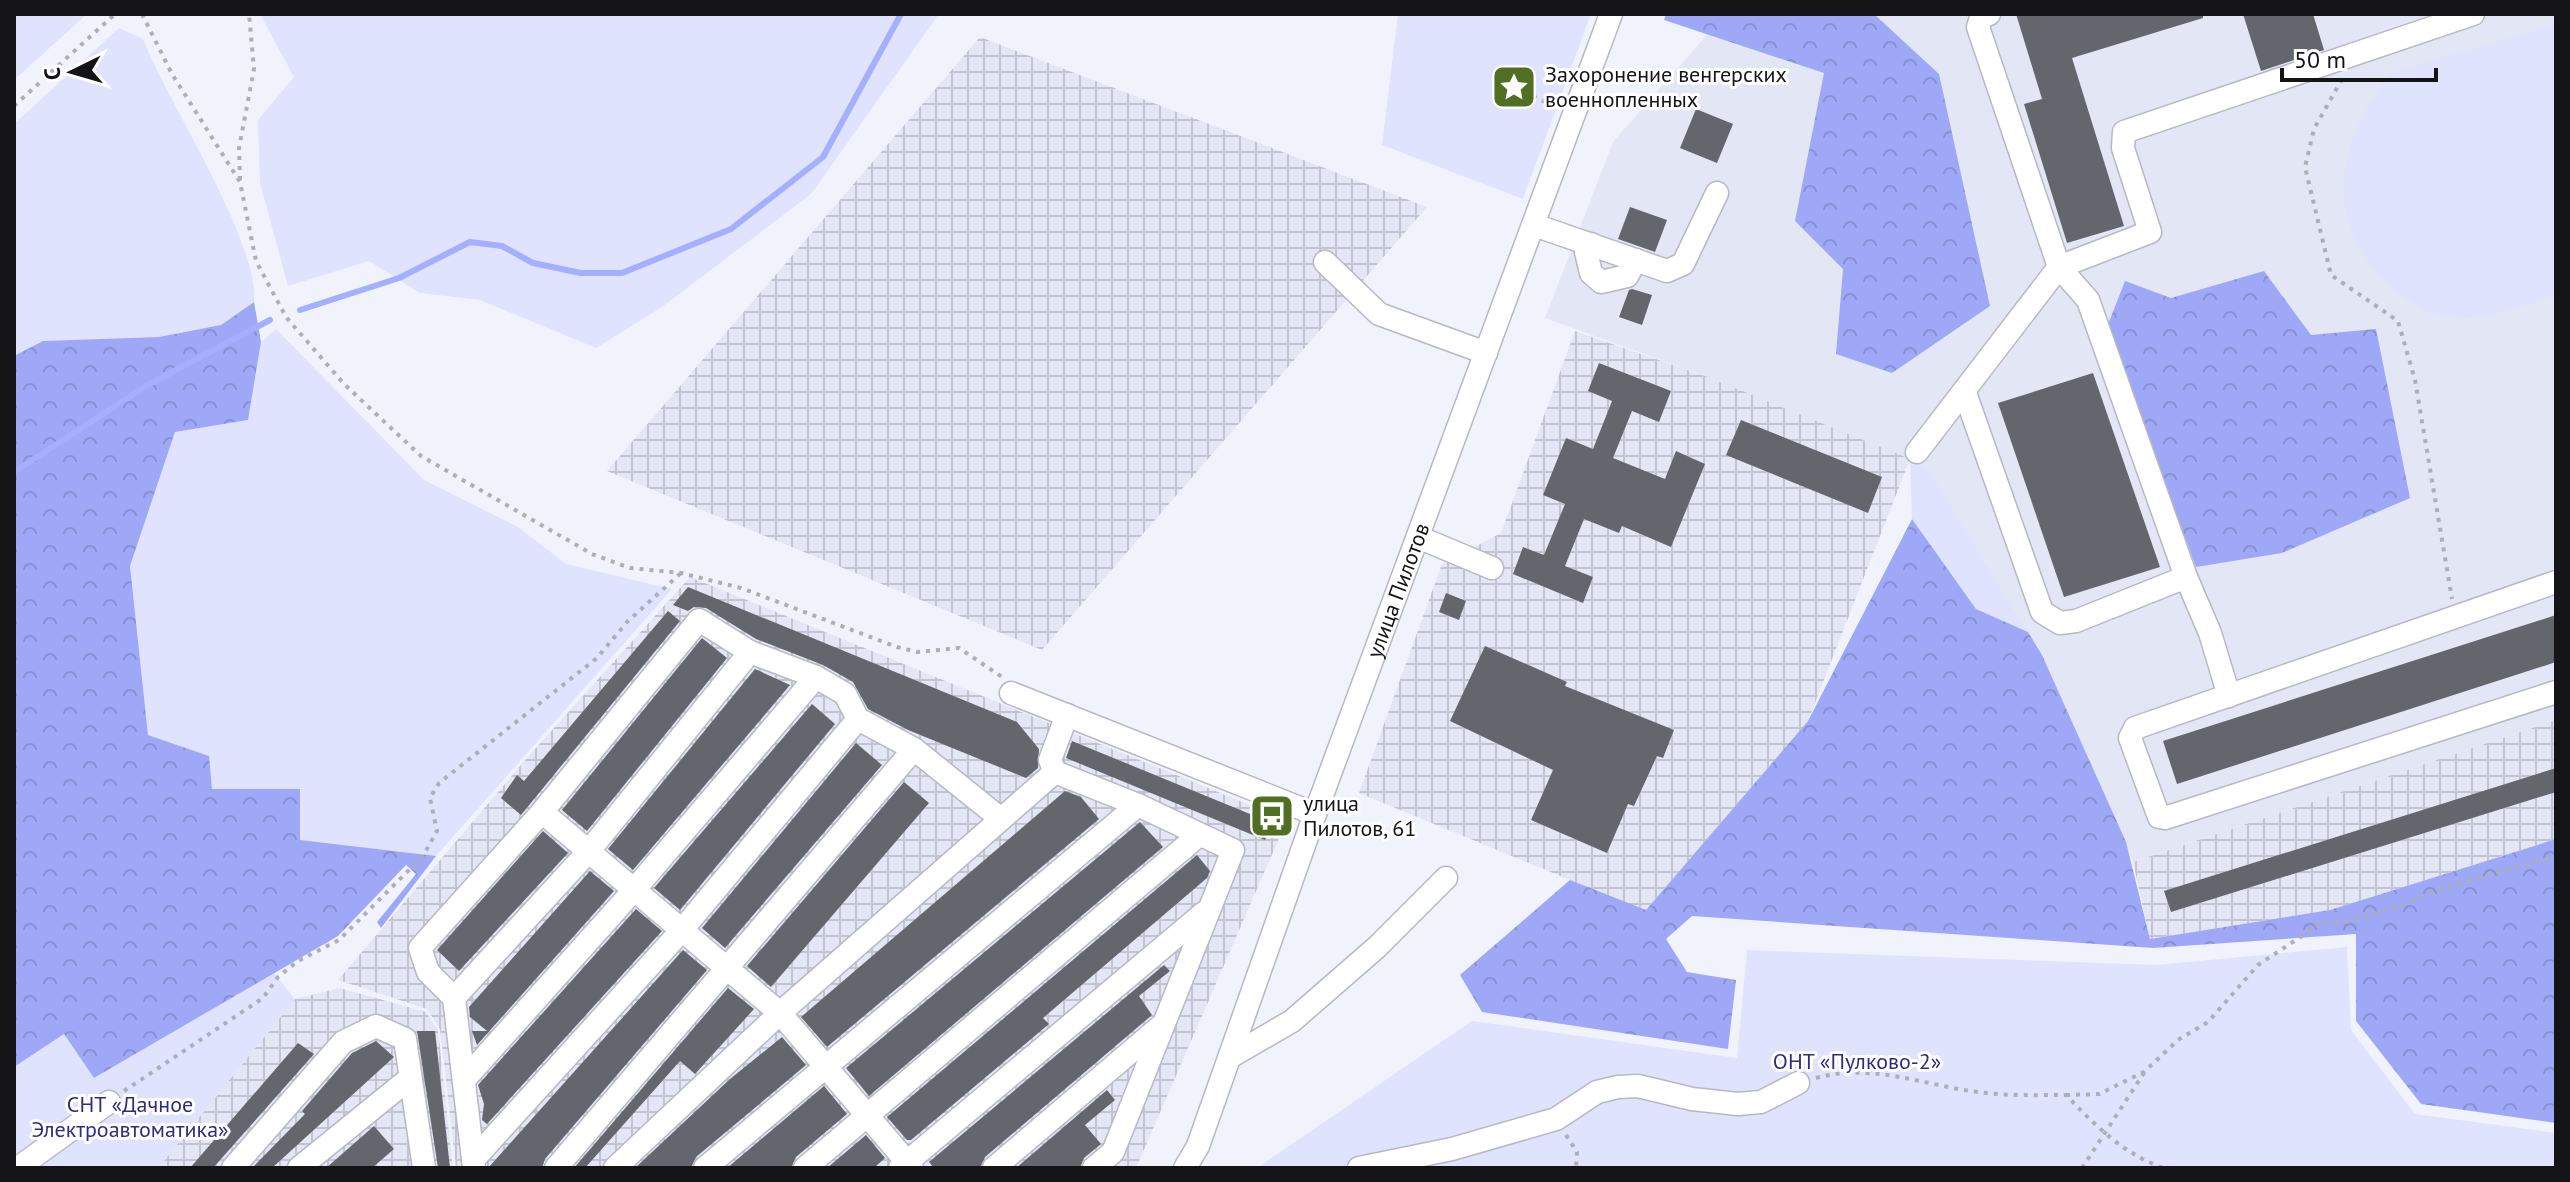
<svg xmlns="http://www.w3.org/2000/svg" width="2570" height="1182" viewBox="0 0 2570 1182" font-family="'PT Sans',sans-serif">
  <defs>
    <pattern id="industrial-grid" width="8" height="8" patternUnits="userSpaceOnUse" patternTransform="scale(2)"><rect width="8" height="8" fill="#e3e6f5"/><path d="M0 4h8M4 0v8" fill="none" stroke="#c2c4d1"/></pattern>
    <pattern id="forest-crowns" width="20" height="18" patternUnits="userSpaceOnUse" patternTransform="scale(2)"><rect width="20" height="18" fill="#9ea8f6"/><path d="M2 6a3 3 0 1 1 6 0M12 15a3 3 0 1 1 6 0" fill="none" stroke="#8790d2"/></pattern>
  </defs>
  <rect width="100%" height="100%" fill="#f1f3fc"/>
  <polygon fill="#e3e6f5" points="1725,14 2556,14 2556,720 2133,862 2042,655 1929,469 1705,376 1545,318 1613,142"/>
  <g fill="url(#industrial-grid)">
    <polygon points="980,37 1427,207 1042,650 607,471"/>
    <polygon points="1575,331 1705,376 1910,459 1808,721 1645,911 1359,793 1442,564 1501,533"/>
    <polygon points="690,577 1287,820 1136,1168 456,1168 440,1029 427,1009 338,980 527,758"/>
    <polygon points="2556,720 2556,839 2330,910 2150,939 2133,862"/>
    <polygon points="340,988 426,1012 438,1030 453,1168 158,1168 295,999"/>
  </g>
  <g fill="#dfe3fd">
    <polygon points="14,14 87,14 14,80"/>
    <polygon points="260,14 939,14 811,194 662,307 596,348 480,300 420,293 369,261 288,286 260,183 258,120 294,77"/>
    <polygon points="1398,14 1591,14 1523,199 1382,145"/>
    <path d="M2556 24V295C2521 305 2479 325 2443 316 2420 310 2397 294 2381 277 2321 215 2341 135 2391 73Z"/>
    <path d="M119 28 143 39C169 105 259 240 254 302L221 325 159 337 43 341 14 356V124Z"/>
    <polygon points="276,329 424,480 518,527 566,564 672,589 436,856 299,840 299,789 212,789 208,756 148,735 130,566 175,432 248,420 261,342"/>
    <polygon points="1910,459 1929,469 2028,632 1976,609 1912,519"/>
    <polygon points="2347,947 2351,1030 2415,1114 2556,1133 2556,1168 1257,1168 1472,1021 1737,1058 1747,950 2157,965"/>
    <polygon points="274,973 295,999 158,1168 14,1168 14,1067 64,1034 94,1078"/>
  </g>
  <g fill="url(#forest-crowns)">
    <polygon points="1666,14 1874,14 1939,74 1990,306 1892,373 1836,354 1843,269 1795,221 1824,73 1664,20"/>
    <polygon points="2264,271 2311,335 2376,329 2410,498 2282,553 2196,567 2107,327 2125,281 2171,298"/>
    <polygon points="254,302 261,342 248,420 175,432 130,566 148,735 209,756 212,789 300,789 300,840 436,856 381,928 377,922 416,874 406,865 338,936 94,1078 64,1034 14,1067 14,356 43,341 159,337 221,325"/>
    <polygon points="1912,519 1976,609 2028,632 2042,655 2126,842 2150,939 2330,910 2556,839 2556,1123 2421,1104 2356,1021 2356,934 2153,948 1692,916 1666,939 1687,972 1736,980 1728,1049 1482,1012 1460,975 1570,880 1646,910 1808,721"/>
  </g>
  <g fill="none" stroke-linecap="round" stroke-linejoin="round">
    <g stroke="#a4affd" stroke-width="6">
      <polyline points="300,310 399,278 470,242 502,246 533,263 581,273 622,273 731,229 823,157 901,14"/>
      <polyline points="14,472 146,386 270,320"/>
    </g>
  </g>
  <g fill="#64666d">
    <polygon points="2016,14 2203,14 2203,18 2072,58 2124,226 2067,243 2024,104 2042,99"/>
    <polygon points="2243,14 2313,14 2324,50 2261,71"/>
    <polygon points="1696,109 1733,124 1717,163 1680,148"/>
    <polygon points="1630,207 1667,220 1655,252 1618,239"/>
    <polygon points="1632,289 1652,295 1642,325 1619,317 1629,290"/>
    <polygon points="1599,363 1671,391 1659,422 1632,411 1613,458 1665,479 1676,451 1705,464 1671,547 1622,526 1619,533 1584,519 1565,566 1593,577 1583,603 1513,574 1523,547 1544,555 1565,504 1543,495 1566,438 1593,449 1612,401 1588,391"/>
    <polygon points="2093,373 2160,567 2064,597 1998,403"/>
    <polygon points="1741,420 1882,477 1868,513 1726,455"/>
    <polygon points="688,587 1017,722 1039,749 1038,768 1026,778 908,730 868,709 853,682 823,665 756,639 706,608 694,607 688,611 673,605"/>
    <polygon points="1446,593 1466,601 1459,620 1439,612"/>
    <polygon points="668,611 680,621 521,815 501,798 517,775 524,781"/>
    <polygon points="2556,615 2556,662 2177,784 2163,741"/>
    <polygon points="702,638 727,658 587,831 562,810"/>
    <polygon points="1485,646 1567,682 1565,686 1674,730 1663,758 1657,756 1634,806 1628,804 1607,853 1531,820 1553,770 1450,721"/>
    <polygon points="755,669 790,685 633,870 608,849"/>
    <polygon points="812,704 835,724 680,910 654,888"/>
    <polygon points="1072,741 1272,823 1265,840 1066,758"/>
    <polygon points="856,743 882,765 725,948 702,928"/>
    <polygon points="2556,768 2556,792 2171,912 2164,891"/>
    <polygon points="904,782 929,803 771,987 747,966"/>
    <polygon points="1065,791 1081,797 1099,819 827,1047 801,1017"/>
    <polygon points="1140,822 1163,847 869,1096 846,1068"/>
    <polygon points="543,831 568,853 459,971 437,950"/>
    <polygon points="1197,855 1210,871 1207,878 1043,1018 1049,1024 911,1140 907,1140 887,1117"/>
    <polygon points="590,871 614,891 477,1045 472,1031 487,1031 470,1017 469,1007"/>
    <polygon points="636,909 662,931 487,1124 482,1120 484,1104 478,1085"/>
    <polygon points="683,950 707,970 545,1159 542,1168 488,1168"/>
    <polygon points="1164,965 1170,971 1139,996 1152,1015 985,1157 980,1168 934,1168 929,1162"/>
    <polygon points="728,988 754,1009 695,1074 680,1061 585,1168 574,1168"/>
    <polygon points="417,1031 435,1031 450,1168 438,1168"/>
    <polygon points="782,1037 806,1065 696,1157 691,1168 635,1168 730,1079"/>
    <polygon points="376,1041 394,1057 272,1168 252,1168 305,1114 302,1111 352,1053"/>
    <polygon points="298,1043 314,1054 213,1168 190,1168"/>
    <polygon points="824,1086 847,1114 796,1157 791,1168 727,1168"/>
    <polygon points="1107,1090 1115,1100 1085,1125 1101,1144 1084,1158 1080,1168 1016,1168"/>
    <polygon points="374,1126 394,1149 372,1168 326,1168"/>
    <polygon points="866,1135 885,1158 874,1168 827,1168"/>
  </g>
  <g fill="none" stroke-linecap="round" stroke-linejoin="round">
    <g stroke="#b7b8c1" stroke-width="25">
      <g id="minor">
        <polyline points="1989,14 1981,18 1978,27 2059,267 2088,300 2186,577"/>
        <polyline points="1534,225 1667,271 1683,264 1717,193"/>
        <polyline points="1591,244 1586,252 1591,273 1601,282 1627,276 1636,260"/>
        <polyline points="1325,262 1379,314 1486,353"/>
        <polyline points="1965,393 2042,612 2060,623 2076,621 2186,577 2210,633 2229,696"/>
        <polyline points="1917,452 2059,267 2150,232 2123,148 2124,132 2473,14"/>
        <polyline points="1418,537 1492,568"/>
        <polyline points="2556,582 2135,728 2130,738 2159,817 2165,818 2556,692"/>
        <polyline points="1011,693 1315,814"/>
        <polyline points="1055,772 1050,760 1067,715"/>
        <polyline points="542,812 780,1013 912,1168"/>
        <polyline points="454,998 588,852 750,652"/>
        <polyline points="1230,1057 1292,1021 1377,947 1446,878"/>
        <polyline points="464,1080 634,890 816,677"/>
        <polyline points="473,1160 682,930 858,719"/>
        <polyline points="18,1168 109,1102"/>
        <polyline points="233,1168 343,1042 376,1026 405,1039 424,1168"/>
        <polyline points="299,1168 410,1078"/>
        <polyline points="474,1168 454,998 428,972 420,948 542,812 699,620 750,652 816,677 845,694 858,719 914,749 1001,819"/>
        <polyline points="556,1168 914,749"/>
        <polyline points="615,1168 780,1013 1055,772 1138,805 1233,850 1113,1152 1094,1168"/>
        <polyline points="705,1168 1138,805"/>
        <polyline points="805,1168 1199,835"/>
        <polyline points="900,1168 1205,912"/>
        <polyline points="994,1168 1161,1026"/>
        <path id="s1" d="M1185 1168 1198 1146 1315 814 1611 14"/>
        <polyline points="1359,1168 1452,1149 1556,1119 1597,1092 1618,1087 1638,1086 1692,1099 1738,1104 1761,1102 1798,1083"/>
      </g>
    </g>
    <g stroke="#adafb6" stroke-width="4" stroke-dasharray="4 6" stroke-linecap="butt">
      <polyline points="142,14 172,74 240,182 256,261 286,317 344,384 421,456 592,554 630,568 681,573 741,588 897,647 917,652 959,648 1002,677"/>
      <polyline points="2342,79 2314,129 2305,167 2331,275 2398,321 2415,380 2452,599"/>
      <polyline points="1515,87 1557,108"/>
      <polyline points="14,106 115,14"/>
      <polyline points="240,180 239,148 254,69 249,14"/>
      <path d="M1816 1078C1876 1062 1926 1087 1986 1093 2012 1096 2040 1095 2066 1095 2096 1126 2122 1153 2163 1168"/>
      <polyline points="124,1091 263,998 278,977 298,961 339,940 423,856 437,831 430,798 439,783 597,658 627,622 681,573"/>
      <polyline points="2066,1095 2099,1094 2144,1072 2178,1040 2208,1022 2258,965 2323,922 2346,922 2402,905 2436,890 2556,856"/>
      <polyline points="1566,1135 1577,1152 1576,1168"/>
      <polyline points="2082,1168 2144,1073"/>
    </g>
    <use href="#minor" stroke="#fff" stroke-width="22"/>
  </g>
  <defs>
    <g id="sight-square" transform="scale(2.3)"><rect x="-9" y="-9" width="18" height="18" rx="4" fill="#516e22" stroke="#fff"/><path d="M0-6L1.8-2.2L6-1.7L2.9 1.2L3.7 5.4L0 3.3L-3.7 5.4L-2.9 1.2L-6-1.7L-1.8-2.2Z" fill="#fff"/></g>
    <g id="bus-square" transform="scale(2.3)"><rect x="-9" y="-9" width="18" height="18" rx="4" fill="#516e22" stroke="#fff"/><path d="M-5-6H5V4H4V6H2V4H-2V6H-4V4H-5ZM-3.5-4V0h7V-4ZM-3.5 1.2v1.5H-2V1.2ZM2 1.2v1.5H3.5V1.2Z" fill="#fff"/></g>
  </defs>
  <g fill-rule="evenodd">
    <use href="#sight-square" x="1514" y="87"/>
    <use href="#bus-square" x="1272" y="816"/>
  </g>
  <g text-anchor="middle" stroke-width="6" stroke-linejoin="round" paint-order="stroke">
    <g font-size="22" fill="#141417" stroke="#fff" text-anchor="start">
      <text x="1545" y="82">Захоронение венгерских<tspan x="1545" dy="25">военнопленных</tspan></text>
      <text x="1303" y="811">улица<tspan x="1303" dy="25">Пилотов, 61</tspan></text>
    </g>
    <g font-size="22" fill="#141417" stroke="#fff">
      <text dy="8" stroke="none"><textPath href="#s1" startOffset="616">улица Пилотов</textPath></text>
    </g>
    <g font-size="22" fill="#2e2b83" stroke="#fff">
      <text x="1857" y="1069">ОНТ «Пулково-2»</text>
      <text x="130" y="1112">СНТ «Дачное<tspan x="130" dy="25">Электроавтоматика»</tspan></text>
    </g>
  </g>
  <rect width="2570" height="1182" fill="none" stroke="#141417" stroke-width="32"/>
  <g transform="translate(72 72) rotate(265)" stroke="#ffffff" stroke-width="6" paint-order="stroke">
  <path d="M0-6L14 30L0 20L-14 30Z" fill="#141417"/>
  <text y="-12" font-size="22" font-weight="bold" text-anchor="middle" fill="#141417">С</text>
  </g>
  <path d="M2282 68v12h154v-12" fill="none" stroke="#141417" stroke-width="4"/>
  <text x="2294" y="68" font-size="24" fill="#141417" stroke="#ffffff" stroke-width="6" paint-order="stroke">50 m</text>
</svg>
